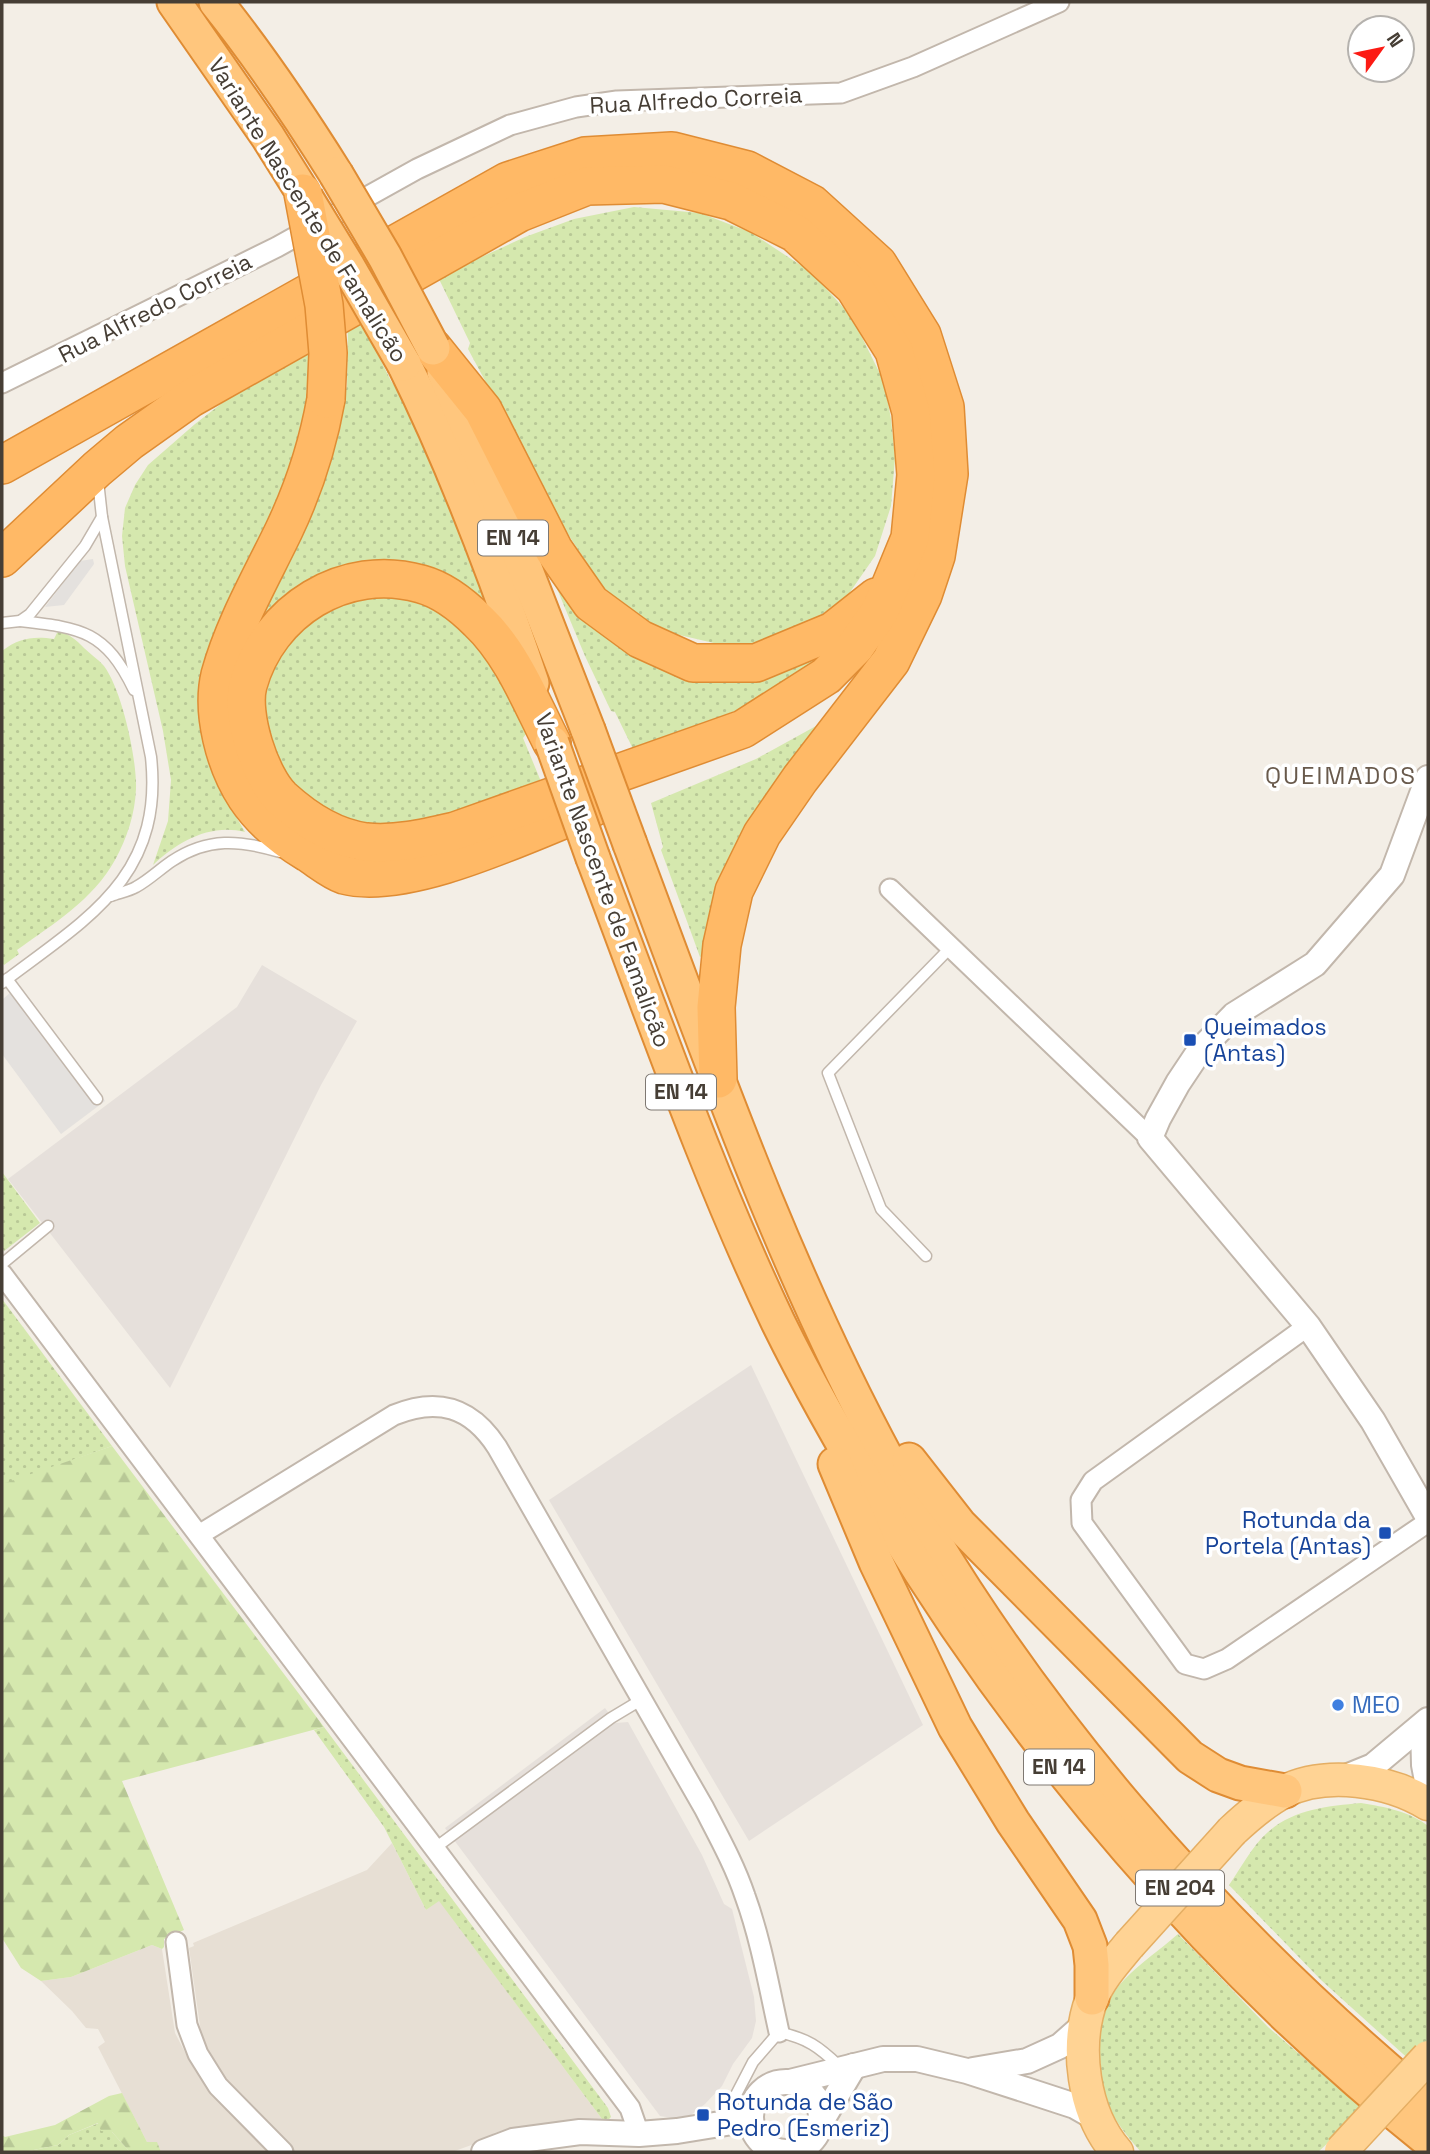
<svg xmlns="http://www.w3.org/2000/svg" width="1430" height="2154" viewBox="0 0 1430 2154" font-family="'Space Grotesk',sans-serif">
  <defs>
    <pattern id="green-dots" width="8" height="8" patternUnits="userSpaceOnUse" patternTransform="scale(1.75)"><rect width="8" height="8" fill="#d5e8ae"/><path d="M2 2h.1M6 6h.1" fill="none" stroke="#b8c896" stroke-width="1.8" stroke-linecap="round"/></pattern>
    <pattern id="forest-firs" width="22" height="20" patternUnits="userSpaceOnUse" patternTransform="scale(1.75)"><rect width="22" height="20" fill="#d5e8ae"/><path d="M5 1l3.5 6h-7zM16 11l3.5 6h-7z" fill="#b8c896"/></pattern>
  </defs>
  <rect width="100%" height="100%" fill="#f3eee6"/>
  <g fill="#e7dfd4">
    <polygon points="392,1843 426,1910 439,1900 605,2123 512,2132 507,2129 494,2133 491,2138 452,2152 295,2152 267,2126 221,2077 201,2033 189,1948 194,1946 193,1943 367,1870"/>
    <polygon points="152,1945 162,1949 175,2033 188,2058 271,2152 161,2152 156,2142 147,2142 98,2047 105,2042 98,2029 86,2028 72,2011 41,1981 71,1977"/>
  </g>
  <g fill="#e6e0db">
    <polygon points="262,965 357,1021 321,1085 170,1388 8,1179 237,1007"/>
    <polygon points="751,1365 923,1725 749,1841 549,1500"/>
    <polygon points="605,1708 616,1723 628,1722 702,1855 724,1904 732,1909 754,1997 756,2021 752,2038 733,2064 722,2086 705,2104 691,2115 673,2118 660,2116 445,1828"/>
  </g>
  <g fill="url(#green-dots)">
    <polygon points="634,207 700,213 750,232 811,272 852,317 884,382 891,419 895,458 891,506 875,556 848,595 810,623 773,642 731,647 675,634 634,616 601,585 566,531 468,349 470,343 438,277 525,237 574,219"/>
    <polygon points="360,319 391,381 405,400 455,515 491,607 484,607 318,576 284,595 260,620 241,662 333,435 347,386 348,323"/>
    <path d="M308 351 313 365 314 411 204 717 206 754 218 786 245 832C210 823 177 842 153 865L168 821 171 780 163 731 125 566 122 536 125 508 135 485 148 465 195 424 230 397Z"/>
    <polygon points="520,500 639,654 832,651 747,706 642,749 633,749 615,712 611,711 585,656"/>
    <path d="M361 595C373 595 387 594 399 596 469 609 501 675 526 734L523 738 542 784C487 807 428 831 367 825 355 823 333 817 322 811 286 789 262 743 265 702 265 694 269 685 271 676 275 660 284 642 296 630 314 612 337 604 361 595Z"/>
    <path d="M58 631C71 635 75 639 84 648 90 654 98 659 104 666 122 690 137 759 136 789 135 814 127 838 115 860 93 900 53 924 17 950L19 954 4 965 2 962V651C19 638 33 636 54 639Z"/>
    <path d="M816 726 814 736C774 788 730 838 712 903 708 919 708 936 707 952L700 957 661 850 663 847 651 803 756 759Z"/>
    <polygon points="2,1172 40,1223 4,1251 2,1247"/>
    <polygon points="2,1299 112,1446 3,1485 2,1484"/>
    <polygon points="324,1727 608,2108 611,2117 605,2123 439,1901 426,1910 384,1827 314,1730"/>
    <path d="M1361 1803C1385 1807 1409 1811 1428 1826V2045L1413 2063 1321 1980 1229 1885C1241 1868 1252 1846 1268 1832 1294 1809 1328 1806 1361 1803Z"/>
    <path d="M1178 1934 1268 2027 1364 2110 1318 2152H1141C1127 2136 1112 2118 1105 2098 1090 2062 1096 2008 1124 1980 1140 1963 1161 1949 1178 1934Z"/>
    <polygon points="99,2123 112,2132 130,2152 24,2152 58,2145 69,2135"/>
  </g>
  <g fill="url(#forest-firs)">
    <polygon points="112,1446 324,1727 122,1781 184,1930 164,1939 164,1947 162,1949 152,1945 71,1977 41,1981 21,1968 2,1938 2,1484"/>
    <polygon points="122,2093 147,2142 157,2142 161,2152 130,2152 112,2132 101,2131 98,2123 69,2135 58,2145 24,2152 2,2152 2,2135 5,2137 55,2125 109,2096"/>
  </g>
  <g fill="#e4e1de">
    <polygon points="93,559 94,564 64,605 45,607 80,561"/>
    <polygon points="11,992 20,1004 29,998 105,1101 61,1134 2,1054 2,1000"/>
  </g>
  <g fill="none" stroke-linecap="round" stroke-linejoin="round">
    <g stroke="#c2b7ac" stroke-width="13">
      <g id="service">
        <path d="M20 621C81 628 105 630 134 690"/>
        <polyline points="2,623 20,621 30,614 85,546 102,517 98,481"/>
        <path d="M111 896C119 893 129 891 136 887 149 880 160 869 172 861 208 837 240 840 280 852"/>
        <polyline points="7,979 97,1099"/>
        <path d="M2 983C86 919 164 878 151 757L102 517"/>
        <polyline points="926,1256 881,1209 828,1073 951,947"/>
        <polyline points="2,1264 48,1226"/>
        <polyline points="435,1848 611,1718 641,1700"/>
        <path d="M725 2116 753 2062 779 2032C808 2039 818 2046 839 2066"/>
      </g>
    </g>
    <g stroke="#c2b7ac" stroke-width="23">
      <g id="minor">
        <polyline points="2,383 277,247 417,169 510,125 576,107 617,101 841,93 913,67 1059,2"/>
        <polyline points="890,889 1150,1138"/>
        <polyline points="2,1274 630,2108 639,2134"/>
        <polyline points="1308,1326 1093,1481 1081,1500 1082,1523 1185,1664 1204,1669 1227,1659 1428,1522"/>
        <path d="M199 1535 394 1415C438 1397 471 1407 497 1447L704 1808C719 1837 735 1866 745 1896 761 1940 769 1987 779 2032"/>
        <polyline points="176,1942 187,2025 198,2054 218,2086 283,2152"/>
      </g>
    </g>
    <g stroke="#c2b7ac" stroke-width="28">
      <g id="tertiary">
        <polyline points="1428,778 1392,875 1315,964 1234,1015 1200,1050 1178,1083 1158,1119 1150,1138 1308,1326 1373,1421 1428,1517"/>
        <polyline points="1423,1726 1424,1765 1428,1786"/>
        <polyline points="1341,1779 1373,1766 1428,1720"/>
        <polyline points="973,2070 1027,2061 1060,2046 1086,2023"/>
        <polyline points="790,2082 883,2059 917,2059 967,2071 1026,2090 1075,2106 1096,2118"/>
        <circle cx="786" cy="2117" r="35"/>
        <polyline points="822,2120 854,2066"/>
        <polyline points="484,2152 513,2141 580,2132 639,2134 677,2131 751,2119"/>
      </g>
    </g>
    <g stroke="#e5ae63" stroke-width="35">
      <g id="primary">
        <path d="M1232 1831C1248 1816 1264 1802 1283 1792 1326 1770 1389 1780 1428 1804"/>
        <path d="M1117 2152C1083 2113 1074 2046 1092 1998 1100 1978 1116 1961 1129 1945"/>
      </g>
    </g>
    <g stroke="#df8c34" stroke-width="37">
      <g id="trunk">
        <polyline points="174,2 268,137 303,193"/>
        <path d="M216 2C260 57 299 115 336 174"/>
        <path d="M404 364C455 467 495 573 532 683"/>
        <polyline points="444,372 488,473 588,730"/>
        <path d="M630 844C708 1052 782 1265 888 1461 1022 1708 1213 1925 1428 2104"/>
        <path d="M593 858C652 1013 706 1171 778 1322 810 1387 846 1450 884 1513 1028 1751 1211 1966 1428 2140"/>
        <polyline points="909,1460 959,1524 1190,1757 1218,1775 1240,1783 1285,1791"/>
        <polyline points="835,1464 876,1562 955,1727 1013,1822 1080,1920 1090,1946 1092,1965 1092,1998"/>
      </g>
    </g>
    <g stroke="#df8c34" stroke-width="40">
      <g id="motorway">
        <polyline points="433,348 483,410 554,550 591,603 640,639 693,663 756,663 833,631 876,597"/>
        <path d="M326 399C318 444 304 488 284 530 261 578 234 624 220 675 211 713 225 765 246 797 262 821 283 838 308 853 319 860 332 871 344 875 408 892 530 832 592 808"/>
        <polyline points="2,465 508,181 585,156 672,151 747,170 812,204 878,264 922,335 945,407 949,474 936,556 923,595 891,661 800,779 762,834 734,891 722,945 716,1007 718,1079"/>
        <path d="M2 558 97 469 129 442 191 398 519 213 587 186 664 184 731 201 795 233 854 287 894 351 911 412 916 475 910 538 880 611 855 647 826 676 743 729 455 831C425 838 396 845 366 842 335 838 305 819 282 798 260 777 240 714 248 685 268 611 345 562 421 584 443 590 462 605 478 621 512 653 531 702 552 743"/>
      </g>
    </g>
    <use href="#service" stroke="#fff" stroke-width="10"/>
    <use href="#minor" stroke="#fff" stroke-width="19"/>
    <use href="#tertiary" stroke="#fff" stroke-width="24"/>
    <use href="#primary" stroke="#ffd394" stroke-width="32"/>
    <use href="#trunk" stroke="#ffc67d" stroke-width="33"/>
    <use href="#motorway" stroke="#ffb966" stroke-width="37"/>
    <g stroke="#e5ae63" stroke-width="35" stroke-linecap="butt">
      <g id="primary-bridge">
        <polyline points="1129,1945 1232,1831"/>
        <polyline points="1341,2151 1428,2057"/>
      </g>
    </g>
    <g stroke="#df8c34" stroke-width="37" stroke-linecap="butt">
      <g id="trunk-bridge">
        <polyline points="336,174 385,257 433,348"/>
        <polyline points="306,198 347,265 404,364"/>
        <polyline points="588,730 630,844"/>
        <polyline points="552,743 593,858"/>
      </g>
    </g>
    <g stroke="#df8c34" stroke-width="40" stroke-linecap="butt">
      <polyline id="motorway-bridge" points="303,193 324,305 328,353 326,399"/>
    </g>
    <use href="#primary-bridge" stroke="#ffd394" stroke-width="32"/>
    <use href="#trunk-bridge" stroke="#ffc67d" stroke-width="33"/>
    <use href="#motorway-bridge" stroke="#ffb966" stroke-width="37"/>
  </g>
  <g fill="#1a4fb4" stroke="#fff" stroke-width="2.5">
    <rect x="1183" y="1033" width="14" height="14" rx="3.5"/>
    <rect x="1378" y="1526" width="14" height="14" rx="3.5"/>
    <rect x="696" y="2108" width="14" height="14" rx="3.5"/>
  </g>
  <circle fill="#3f7fe0" stroke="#fff" stroke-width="2.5" cx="1338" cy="1705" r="7"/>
  <g text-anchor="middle" stroke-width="7" stroke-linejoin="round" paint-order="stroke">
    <g fill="#fff" stroke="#7e7872" stroke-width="2">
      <rect x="478" y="520.5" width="70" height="35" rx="5"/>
      <rect x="646" y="1074.5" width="70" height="35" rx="5"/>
      <rect x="1024" y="1749.5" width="70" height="35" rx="5"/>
      <rect x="1136" y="1870.5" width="88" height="35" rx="5"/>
    </g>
    <g font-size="21" font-weight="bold" fill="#463e35">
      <text x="513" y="545">EN 14</text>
      <text x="681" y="1099">EN 14</text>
      <text x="1059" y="1774">EN 14</text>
      <text x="1180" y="1895">EN 204</text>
    </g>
    <g font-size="23" fill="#463e35" stroke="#fff">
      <text transform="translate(696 100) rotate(-3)" y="8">Rua Alfredo Correia</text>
      <text transform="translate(308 210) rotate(58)" y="8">Variante Nascente de Famalicão</text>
      <text transform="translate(155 308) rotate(-27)" y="8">Rua Alfredo Correia</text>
      <text transform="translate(603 880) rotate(70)" y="8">Variante Nascente de Famalicão</text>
    </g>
    <g font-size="23" fill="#164399" stroke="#fff" text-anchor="start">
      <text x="1204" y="1035">Queimados<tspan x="1204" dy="26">(Antas)</tspan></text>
      <text x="1371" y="1528" text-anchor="end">Rotunda da<tspan x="1371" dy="26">Portela (Antas)</tspan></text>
      <text x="717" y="2110">Rotunda de São<tspan x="717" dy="26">Pedro (Esmeriz)</tspan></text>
    </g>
    <g font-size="23" fill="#366cbe" stroke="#fff" text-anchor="start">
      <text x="1352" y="1713">MEO</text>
    </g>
    <g font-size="24" letter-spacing="2" fill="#695a4c" stroke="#fff">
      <text x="1341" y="784">QUEIMADOS</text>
    </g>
  </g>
  <rect width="1430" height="2154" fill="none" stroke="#463e35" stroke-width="7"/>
  <g transform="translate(1381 49) rotate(57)"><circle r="33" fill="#ffffff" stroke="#b5b2ae" stroke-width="2"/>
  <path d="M0-5L12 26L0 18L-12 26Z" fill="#fc1b14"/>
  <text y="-10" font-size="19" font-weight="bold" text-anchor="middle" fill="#463e35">N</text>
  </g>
</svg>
